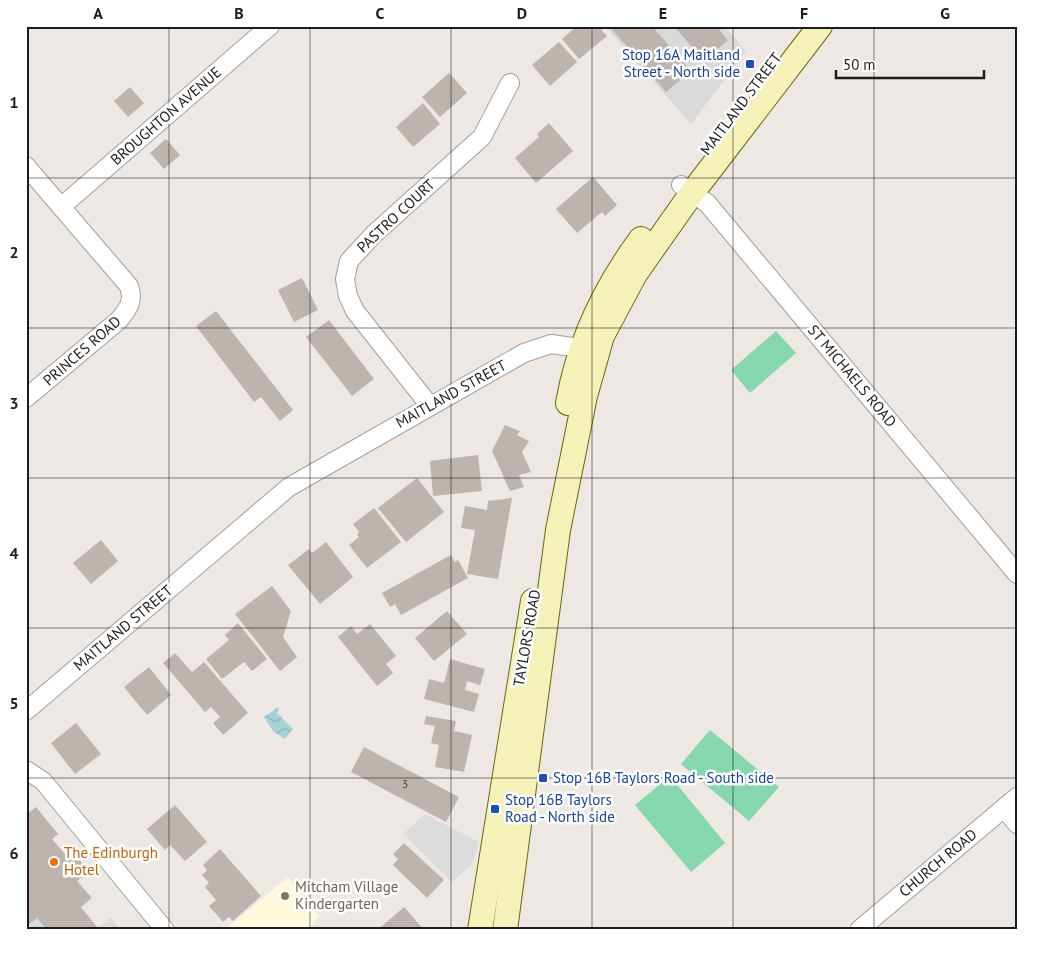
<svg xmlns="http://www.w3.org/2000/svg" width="1043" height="956" viewBox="0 0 1043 956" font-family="'PT Sans',sans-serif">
  <defs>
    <pattern id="water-waves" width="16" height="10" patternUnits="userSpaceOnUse" patternTransform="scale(1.25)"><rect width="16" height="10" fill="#a6d1d7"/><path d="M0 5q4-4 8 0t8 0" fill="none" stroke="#8eb3b8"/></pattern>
  </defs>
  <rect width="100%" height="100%" fill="#ede8e3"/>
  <polygon fill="#dad9d9" points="605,26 724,26 746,51 691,124"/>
  <polygon fill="#fcf9dc" points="288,877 320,916 309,928 310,930 224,930"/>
  <g fill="#86d6af">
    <polygon points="776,331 796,353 750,393 731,370"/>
    <polygon points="710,730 779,787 749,821 681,764"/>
    <polygon points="670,776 725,843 691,872 635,805"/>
  </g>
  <g fill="#dcdcdc">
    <polygon points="425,814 479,842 472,864 452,882 403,834"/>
    <polygon points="111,917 121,930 95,930"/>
    <polygon points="37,918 47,930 26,930 26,927"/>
  </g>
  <polygon fill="url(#water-waves)" points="277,708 279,710 277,713 293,729 285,739 273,731 264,717"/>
  <g fill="#bdb4b0">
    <polygon points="577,26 598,26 607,36 579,59 562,39"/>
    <polygon points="609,26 652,26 691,71 666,92"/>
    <polygon points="674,26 716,26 728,40 704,61"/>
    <polygon points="559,42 577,62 550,86 532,65"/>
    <polygon points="449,73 467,93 440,117 422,97"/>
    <polygon points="130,87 144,103 128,117 114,101"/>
    <polygon points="423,103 440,124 413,147 396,127"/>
    <polygon points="549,123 573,151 536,183 515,158 539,137 537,134"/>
    <polygon points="166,139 180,155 164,169 150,153"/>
    <polygon points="593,177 617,205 605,216 602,212 577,233 556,209"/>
    <polygon points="302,278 318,310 294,322 278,290"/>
    <polygon points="216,311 293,410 280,421 261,397 254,402 196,326"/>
    <polygon points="329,320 374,379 352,396 306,337"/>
    <polygon points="505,425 520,431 517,435 529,441 522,452 531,472 519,475 524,487 510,491 492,451"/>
    <polygon points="478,455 482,491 433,496 430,461"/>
    <polygon points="417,478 444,512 406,542 378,508"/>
    <polygon points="512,498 498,579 467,574 475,530 461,528 465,506 487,510 488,501"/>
    <polygon points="374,508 401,542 367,568 349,545 359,537 357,534 359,532 353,524"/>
    <polygon points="101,540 118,561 91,584 73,563"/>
    <polygon points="326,542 353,577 320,604 288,565 309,549 312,553"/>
    <polygon points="451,555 455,562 458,560 468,578 401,615 395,604 390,607 382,593"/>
    <polygon points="272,586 291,611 283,637 297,657 280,671 235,614"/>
    <polygon points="447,611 467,634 434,661 415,638"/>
    <polygon points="238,623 267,659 252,671 244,662 222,679 206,659 229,640 225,635"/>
    <polygon points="370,624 396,656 386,664 393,673 377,686 338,637 351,626 357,634"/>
    <polygon points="175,653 192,672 204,662 248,713 223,735 213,723 220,717 211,707 205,712 163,663"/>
    <polygon points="450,659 485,669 480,685 467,681 465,690 479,694 474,712 424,699 429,679 444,683"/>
    <polygon points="149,667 171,695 147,715 124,687"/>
    <polygon points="426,716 456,721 454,731 472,735 464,772 435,767 439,745 431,743 435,726 424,724"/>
    <polygon points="76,723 101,754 75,774 51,743"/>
    <polygon points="364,747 459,797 446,822 351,772"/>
    <polygon points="175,805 207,842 185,861 170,845 165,850 147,829"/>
    <polygon points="36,807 58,834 52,839 65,854 71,850 89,871 77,881 92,898 81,907 97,927 95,930 47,930 37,918 26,927 26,815"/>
    <polygon points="404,843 444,880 427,898 393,865 398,859 393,854"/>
    <polygon points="220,849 261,896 233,921 229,917 223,922 209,906 216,900 205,887 209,883 202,875 207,870 203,865"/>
    <polygon points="404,907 424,930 383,930 381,927"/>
  </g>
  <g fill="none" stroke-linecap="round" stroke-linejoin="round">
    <g stroke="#a0a0a0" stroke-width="20">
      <g id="minor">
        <path d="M26 166 129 286C134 301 129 308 119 320L26 398"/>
        <polyline points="681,185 707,203 1017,574"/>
        <polyline points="61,207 270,26"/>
        <polyline points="430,406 355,311 348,296 345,279 349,261 374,234 482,137 510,83"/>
        <polyline points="26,711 289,487 524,353 551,344 580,348"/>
        <polyline points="26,770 43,781 165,930"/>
        <polyline points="1004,808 1017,824"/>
        <polyline points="859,930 1017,797"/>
      </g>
    </g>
    <g stroke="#69690d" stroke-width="26">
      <g id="secondary">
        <path d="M568 403C579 341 604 289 641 239"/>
        <polyline points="480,930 533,601"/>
        <polyline points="505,930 558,530 585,396 602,336 635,274 692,193 820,26"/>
      </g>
    </g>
    <use href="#minor" stroke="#fff" stroke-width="18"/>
    <use href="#secondary" stroke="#f4f1b9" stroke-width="24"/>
  </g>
  <path fill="none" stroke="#1c1c1c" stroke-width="1" stroke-opacity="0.55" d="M169 26V930M310 26V930M451 26V930M592 26V930M733 26V930M874 26V930M26 178H1017M26 328H1017M26 478H1017M26 628H1017M26 778H1017"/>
  <g fill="#1a4fb4" stroke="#fff" stroke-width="2">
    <rect x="745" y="59" width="10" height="10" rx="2.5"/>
    <rect x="538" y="773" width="10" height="10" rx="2.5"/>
    <rect x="490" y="804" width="10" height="10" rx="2.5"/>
  </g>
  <circle fill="#e8710a" stroke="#fff" stroke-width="2" cx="54" cy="862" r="5"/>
  <circle fill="#8d6e63" stroke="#fff" stroke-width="2" cx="285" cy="896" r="5"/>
  <g text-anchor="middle" stroke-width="5" stroke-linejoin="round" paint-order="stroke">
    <g font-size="12" fill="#444241">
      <text x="405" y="788">3</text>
    </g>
    <g font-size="15" fill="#164399" stroke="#fff" text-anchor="start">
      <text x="740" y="60" text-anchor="end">Stop 16A Maitland<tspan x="740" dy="17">Street - North side</tspan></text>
      <text x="553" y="783">Stop 16B Taylors Road - South side</text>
      <text x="505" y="805">Stop 16B Taylors<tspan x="505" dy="17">Road - North side</tspan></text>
    </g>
    <g font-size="15" fill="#1c1c1c" stroke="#fff">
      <text transform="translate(741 104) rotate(-53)" y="5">MAITLAND STREET</text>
      <text transform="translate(166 116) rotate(-41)" y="5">BROUGHTON AVENUE</text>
      <text transform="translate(396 216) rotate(-43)" y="5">PASTRO COURT</text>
      <text transform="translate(82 351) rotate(-41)" y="5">PRINCES ROAD</text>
      <text transform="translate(852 376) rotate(50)" y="5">ST MICHAELS ROAD</text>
      <text transform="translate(451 394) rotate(-29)" y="5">MAITLAND STREET</text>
      <text transform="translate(123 628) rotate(-40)" y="5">MAITLAND STREET</text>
      <text transform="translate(527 638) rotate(-80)" y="5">TAYLORS ROAD</text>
      <text transform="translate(938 863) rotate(-40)" y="5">CHURCH ROAD</text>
    </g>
    <g font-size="15" fill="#c56008" stroke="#fff" text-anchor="start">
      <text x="64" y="858">The Edinburgh<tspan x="64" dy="17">Hotel</tspan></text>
    </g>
    <g font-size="15" fill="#785e54" stroke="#fff" text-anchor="start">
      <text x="295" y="892">Mitcham Village<tspan x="295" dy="17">Kindergarten</tspan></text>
    </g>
  </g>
  <rect width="1043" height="956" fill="none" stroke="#ffffff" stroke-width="55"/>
  <path d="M836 70v8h148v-8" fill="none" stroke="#1c1c1c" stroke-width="2.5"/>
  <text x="843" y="70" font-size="15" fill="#1c1c1c" stroke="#ffffff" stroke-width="4" paint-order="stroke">50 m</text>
  <rect x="28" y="28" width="988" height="900" fill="none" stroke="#1c1c1c" stroke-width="2"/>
  <g font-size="16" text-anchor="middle" font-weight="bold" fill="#1c1c1c">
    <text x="98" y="19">A</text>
    <text x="239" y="19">B</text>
    <text x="380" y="19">C</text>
    <text x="522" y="19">D</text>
    <text x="663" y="19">E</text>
    <text x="804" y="19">F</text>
    <text x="945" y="19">G</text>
    <text x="14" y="108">1</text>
    <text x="14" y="258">2</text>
    <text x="14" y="409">3</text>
    <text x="14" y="559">4</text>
    <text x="14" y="709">5</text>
    <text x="14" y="859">6</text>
  </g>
</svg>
